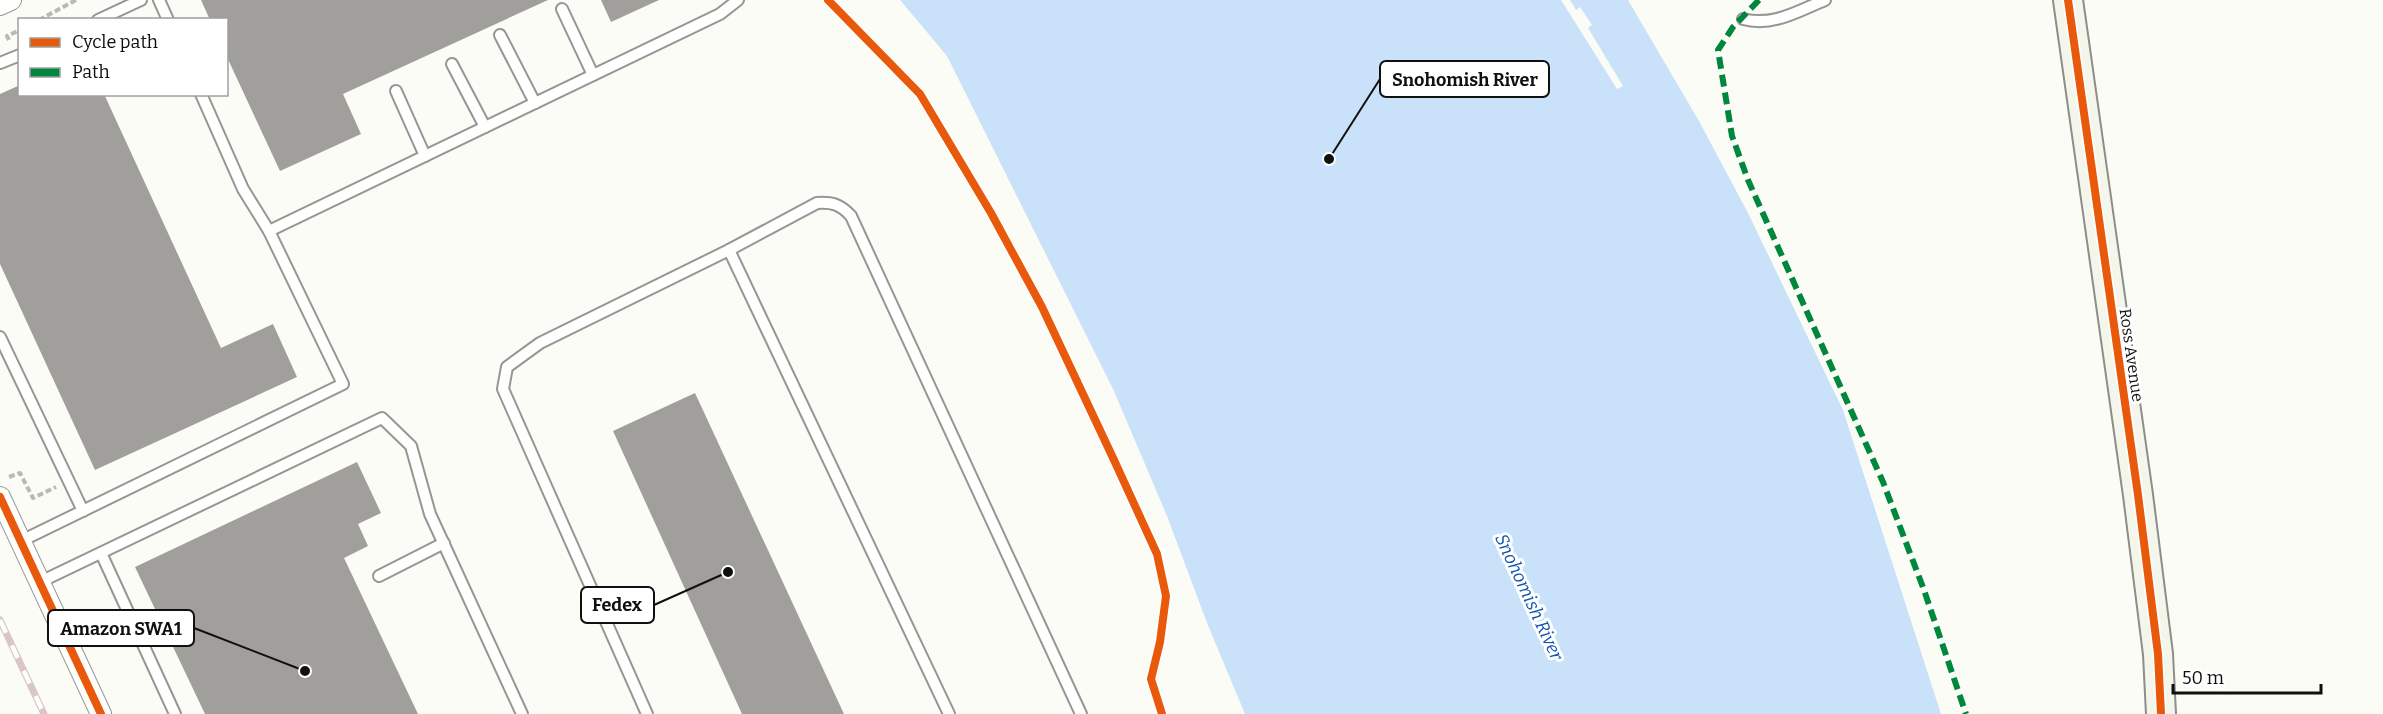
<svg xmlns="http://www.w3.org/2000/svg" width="2383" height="714" viewBox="0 0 2383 714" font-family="Bitter,serif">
  <rect width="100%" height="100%" fill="#fcfcf6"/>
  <polygon fill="#cae2f9" points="900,0 1628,0 1699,121 1748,213 1843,410 1941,714 1245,714 1207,623 1167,516 1113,389 947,56"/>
  <polygon fill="#fcfcf6" points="1561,0 1570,0 1576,10 1580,7 1592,25 1588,28 1623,86 1617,89"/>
  <g fill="#a09f9b">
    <polygon points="201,0 548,0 343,94 361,134 280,171 226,55 226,20 210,20"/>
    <polygon points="601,0 659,0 611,22"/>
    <polygon points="20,85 20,94 104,94 221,348 273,324 297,377 95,470 0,264 0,94"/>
    <polygon points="695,393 844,714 742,714 613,431"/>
    <polygon points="357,462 381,513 358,524 368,546 344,558 418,714 205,714 135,567"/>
  </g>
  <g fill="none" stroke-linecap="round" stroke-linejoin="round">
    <g stroke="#969694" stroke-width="14">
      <g id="lane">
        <polyline points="159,0 168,20"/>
        <polyline points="562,9 593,75"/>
        <path d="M1743 19C1773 27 1798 11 1825 0"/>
        <polyline points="98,20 141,0"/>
        <polyline points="500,35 535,103"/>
        <polyline points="0,63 20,55"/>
        <polyline points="452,64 485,127"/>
        <polyline points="396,91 425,156"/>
        <polyline points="201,94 243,189 269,231 720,14 738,0"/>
        <path d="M729 250 817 203C832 202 840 204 851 216L1081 714"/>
        <polyline points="0,337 83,511"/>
        <polyline points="21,541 343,384 269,231"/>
        <polyline points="101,553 175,714"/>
        <polyline points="379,576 444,543"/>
        <polyline points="40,582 382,418 411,446 430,514 522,714"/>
        <polyline points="647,714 503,389 507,367 540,343 729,250 949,714"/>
      </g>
    </g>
    <g stroke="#969694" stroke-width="22">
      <g id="street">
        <polyline points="0,5 11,0"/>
        <polyline points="0,497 101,714"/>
      </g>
    </g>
    <g stroke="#8d8d8a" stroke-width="32">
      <polyline id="secondary" points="2068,0 2138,495 2158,654 2161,714"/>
    </g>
    <g stroke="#b9b9b8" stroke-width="4" stroke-dasharray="6 3" stroke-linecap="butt">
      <polyline points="39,20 76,0"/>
      <polyline points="9,40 7,36 20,30"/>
      <polyline points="9,477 20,473 33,498 56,487"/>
    </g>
    <use href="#lane" stroke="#fffffe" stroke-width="10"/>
    <use href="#street" stroke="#fffffe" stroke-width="20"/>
    <use href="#secondary" stroke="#f5f6eb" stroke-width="28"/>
    <g stroke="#dac7c5" stroke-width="7">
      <polyline id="rail" points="0,620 44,714"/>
    </g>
    <use href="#rail" stroke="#fff" stroke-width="4.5" stroke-dasharray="14" stroke-linecap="butt"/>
    <polyline stroke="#00873e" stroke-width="6" stroke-dasharray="12 6" stroke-linecap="butt" points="1759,0 1733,27 1718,50 1732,136 1748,180 1883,482 1924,590 1966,714"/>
    <g stroke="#fff" stroke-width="11">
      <g id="cycleway">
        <polyline points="828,0 920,94 991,213 1042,307 1114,460 1157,554 1166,596 1160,642 1151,679 1162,714"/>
        <polyline points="2068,0 2138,495 2158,654 2161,714"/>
        <polyline points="0,497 101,714"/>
      </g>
    </g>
    <use href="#cycleway" stroke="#e8590c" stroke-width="8"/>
  </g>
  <g text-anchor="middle" stroke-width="6" stroke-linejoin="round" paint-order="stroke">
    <g font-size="16" fill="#101010" stroke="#fff">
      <text transform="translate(2132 355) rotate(82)" y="6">Ross Avenue</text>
    </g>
    <g font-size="18" font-style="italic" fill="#0f53ad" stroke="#fff">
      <text transform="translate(1529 597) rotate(65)" y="6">Snohomish River</text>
    </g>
  </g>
  <path fill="none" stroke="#101010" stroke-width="2" d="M1329 159L1380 79M728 572L654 605M305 671L194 628"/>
  <g fill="#101010" stroke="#fff" stroke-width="2">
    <circle cx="1329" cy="159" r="6"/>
    <circle cx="728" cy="572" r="6"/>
    <circle cx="305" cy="671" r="6"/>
  </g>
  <g fill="#fff" stroke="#101010" stroke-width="2">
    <rect x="1380" y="61" width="169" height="36" rx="6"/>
    <rect x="581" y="587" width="73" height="36" rx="6"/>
    <rect x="48" y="610" width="146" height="36" rx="6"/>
  </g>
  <g font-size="18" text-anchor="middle" font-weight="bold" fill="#101010">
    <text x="1465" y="86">Snohomish River</text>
    <text x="617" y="611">Fedex</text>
    <text x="121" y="635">Amazon SWA1</text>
  </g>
  <rect x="18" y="18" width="210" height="78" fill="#ffffff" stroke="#9f9f9f" stroke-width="1.5"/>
  <rect x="30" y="38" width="30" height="9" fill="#e8590c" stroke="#9f9f9f" stroke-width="1.5"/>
  <text x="72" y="48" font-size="18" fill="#101010">Cycle path</text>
  <rect x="30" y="68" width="30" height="9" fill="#00873e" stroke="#9f9f9f" stroke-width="1.5"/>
  <text x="72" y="78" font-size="18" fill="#101010">Path</text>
  <path d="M2173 684v9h148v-9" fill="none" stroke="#101010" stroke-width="3"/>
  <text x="2182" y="684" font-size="18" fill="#101010" stroke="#ffffff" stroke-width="4.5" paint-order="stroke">50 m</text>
</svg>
